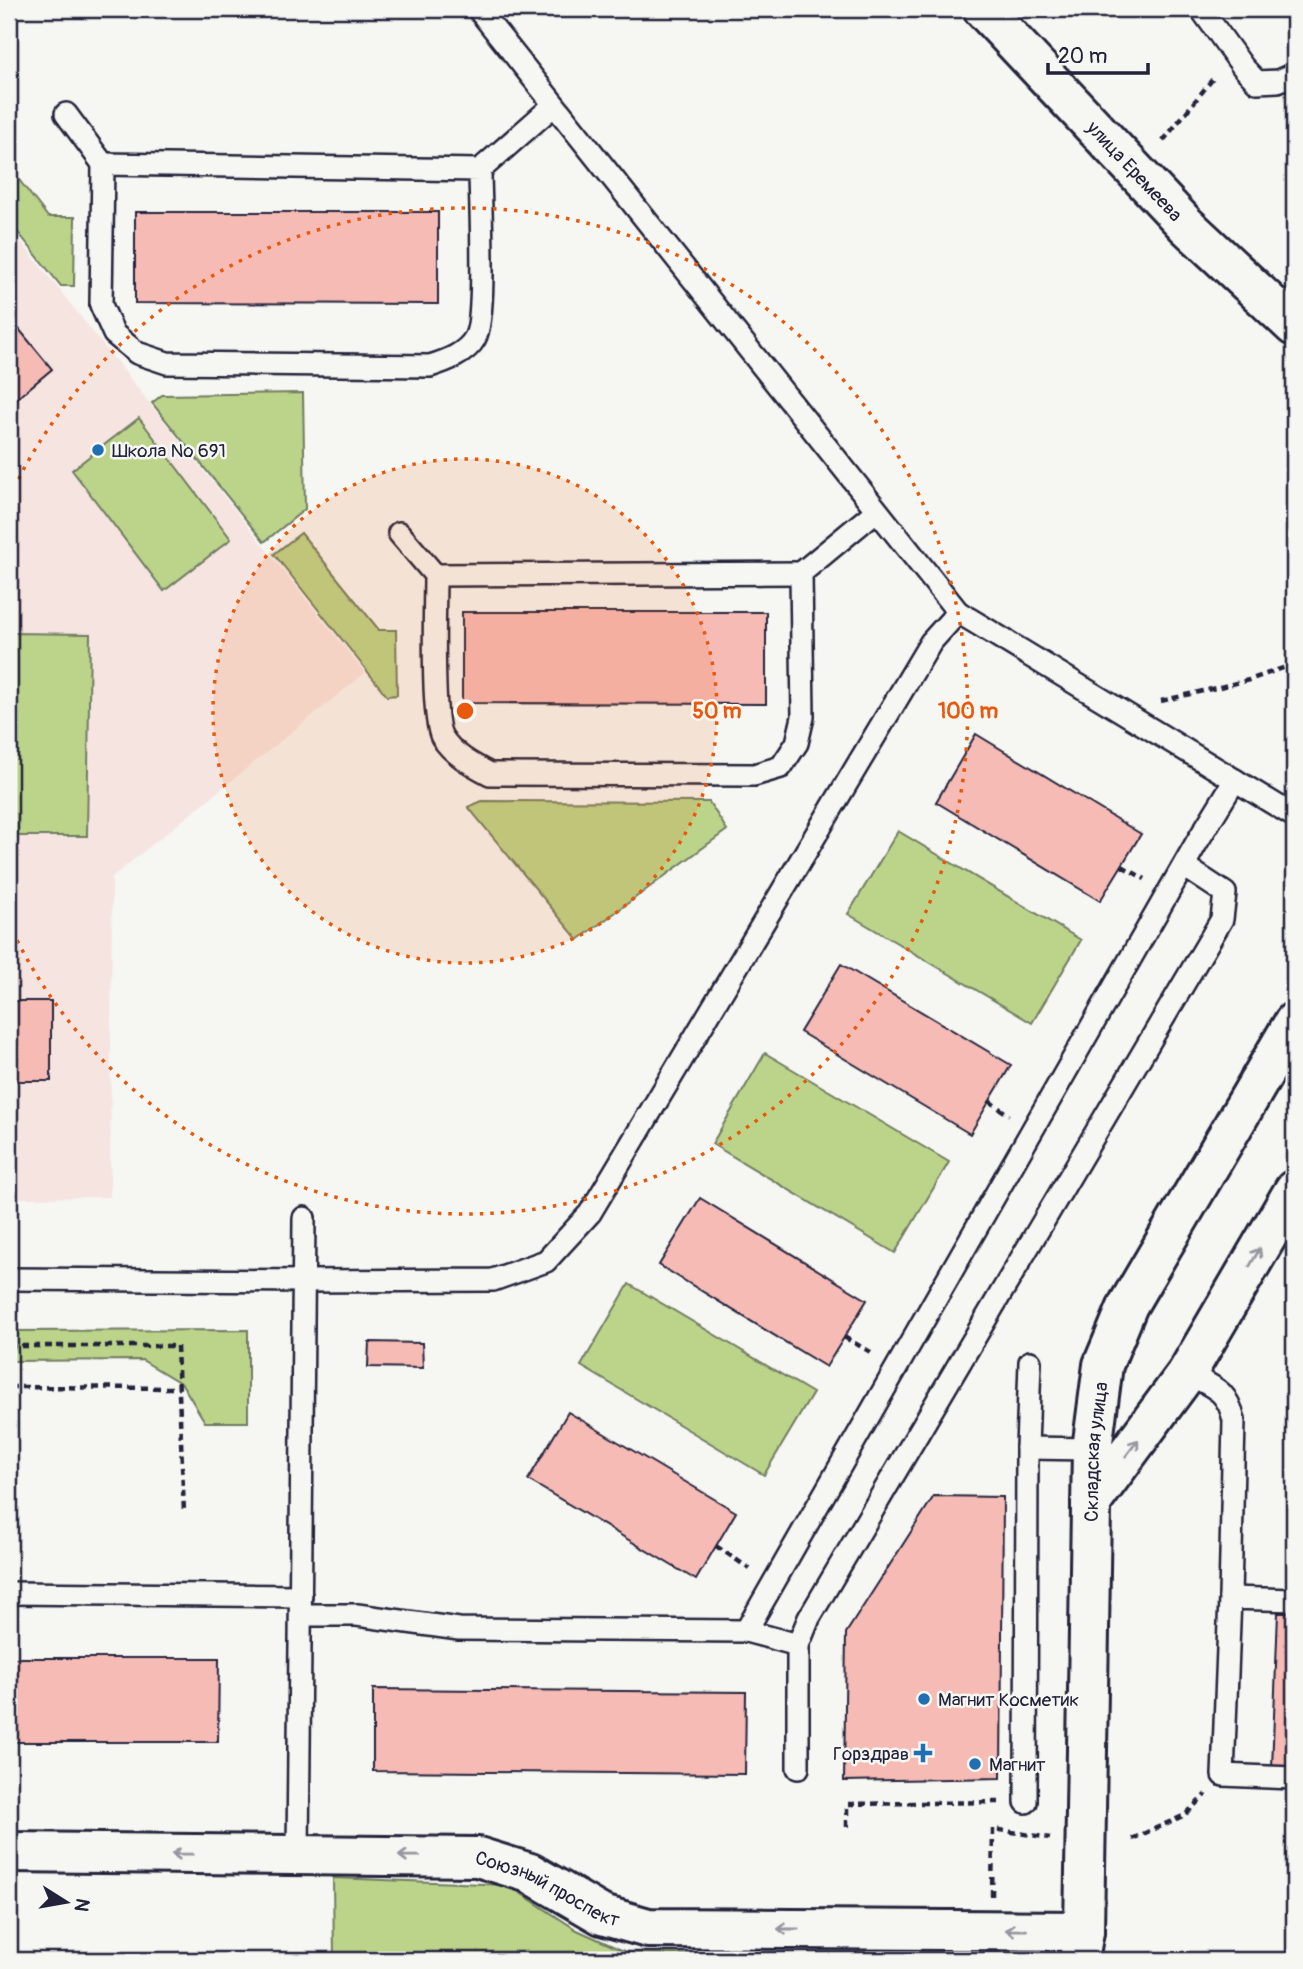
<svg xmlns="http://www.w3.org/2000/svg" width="1303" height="1969" viewBox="0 0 1303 1969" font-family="Pangolin,sans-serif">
  <rect width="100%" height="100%" fill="#f6f6f2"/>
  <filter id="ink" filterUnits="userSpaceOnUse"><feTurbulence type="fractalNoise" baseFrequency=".0143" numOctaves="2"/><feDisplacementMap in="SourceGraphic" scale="14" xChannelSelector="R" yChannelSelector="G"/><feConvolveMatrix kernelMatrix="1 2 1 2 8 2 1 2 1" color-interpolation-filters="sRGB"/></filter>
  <g filter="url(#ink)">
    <g fill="#f6e4e0">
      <polygon points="1273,9 1294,9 1294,37"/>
      <polygon points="9,227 365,673 112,877 110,1197 9,1198"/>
    </g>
    <g fill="#bcd48a" stroke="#6f7b62" stroke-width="2">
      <polygon points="9,167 48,217 75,217 74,286 61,286 9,221"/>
      <polygon points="303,393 305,509 264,542 152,403 162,395"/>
      <polygon points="139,418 231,539 164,591 72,470"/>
      <polygon points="301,533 379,630 396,630 397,695 387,696 274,554"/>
      <polygon points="9,633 90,634 87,836 9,836"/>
      <polygon points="482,801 709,802 727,830 578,940 468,807"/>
      <polygon points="898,831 1081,940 1032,1023 848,914"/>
      <polygon points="765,1053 949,1162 895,1253 712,1144"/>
      <polygon points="629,1284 813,1393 764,1475 581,1366"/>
      <polygon points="248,1330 248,1422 205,1422 182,1384 142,1360 9,1361 9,1331"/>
      <polygon points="333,1878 508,1885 577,1930 628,1953 971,1960 334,1960"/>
    </g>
    <g fill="#f7bbb6" stroke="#22223b" stroke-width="2">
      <polygon points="135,212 438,212 438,304 135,303"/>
      <polygon points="9,317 52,369 9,405"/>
      <polygon points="462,612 766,612 766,704 462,703"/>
      <polygon points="976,734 1141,834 1100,901 936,802"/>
      <polygon points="841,964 1011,1065 970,1134 800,1032"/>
      <rect x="9" y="1001" width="42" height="80"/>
      <polygon points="700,1198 867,1300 826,1367 659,1265"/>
      <polygon points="369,1342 422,1343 423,1368 368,1367"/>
      <polygon points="568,1412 736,1512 696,1580 528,1480"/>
      <polygon points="934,1496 1003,1497 1001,1778 844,1781 846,1633"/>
      <polygon points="1278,1613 1294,1613 1294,1769 1272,1768"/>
      <polygon points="9,1658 219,1658 218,1742 9,1742"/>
      <polygon points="373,1689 746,1692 745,1774 373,1771"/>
    </g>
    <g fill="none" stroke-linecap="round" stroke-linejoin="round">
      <g stroke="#22223b" stroke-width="26">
        <g id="lane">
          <polyline points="478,9 958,612 1294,816"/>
          <polyline points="1201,9 1243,67 1257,82 1278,81 1294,74"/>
          <polyline points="66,114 103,164"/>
          <path d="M480 170 103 164 101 305 114 334 137 353 167 363 430 366C446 361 466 354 475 338 487 316 480 201 480 170L554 105"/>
          <path d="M399 533 435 575C435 603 431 719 442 737 452 754 473 765 490 774L754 775 781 767 797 743 803 717 801 573 876 511"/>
          <polyline points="435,575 801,573"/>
          <polyline points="9,1279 304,1281 493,1280 546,1261 590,1213 931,642 958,612"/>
          <path d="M1187 1373C1213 1387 1227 1389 1234 1420L1230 1598"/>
          <polyline points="1027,1448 1092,1449"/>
          <polyline points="9,1593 301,1596"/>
          <polyline points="1294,1600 1230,1598 1223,1775 1294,1778"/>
          <polyline points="301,1615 357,1615 459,1629 746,1631 1197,842 1235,780"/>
          <polyline points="746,1631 798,1645"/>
          <polyline points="798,1768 798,1645 809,1618 1222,919 1225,893 1184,866"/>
          <polyline points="1026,1802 1027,1448 1030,1362"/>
          <polyline points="298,1855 304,1218"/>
        </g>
      </g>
      <g stroke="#22223b" stroke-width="44">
        <g id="street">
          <polyline points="1091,1503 1187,1373 1294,1190"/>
          <path id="s1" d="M9 1852 478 1857 530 1873 602 1915 648 1928 1084 1931"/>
        </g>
      </g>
      <g stroke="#22223b" stroke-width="44">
        <g id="secondary">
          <path id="s2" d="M983 9 1186 225 1294 326"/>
          <path id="s3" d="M1079 1960 1084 1931 1092 1449 1103 1365 1128 1305 1294 1022"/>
        </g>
      </g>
      <g stroke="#22223b" stroke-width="4.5" stroke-dasharray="7 5" stroke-linecap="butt">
        <polyline points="1163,141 1215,76"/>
        <polyline points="1161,701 1249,680 1294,664"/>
        <polyline points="1122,866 1145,879"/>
        <polyline points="989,1101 1009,1115"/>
        <polyline points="844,1337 874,1354"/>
        <polyline points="9,1346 177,1346 184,1512"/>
        <polyline points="9,1387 179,1388"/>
        <polyline points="716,1546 750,1569"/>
        <polyline points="847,1827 847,1804 1001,1802"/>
        <polyline points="1132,1839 1185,1815 1206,1794"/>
        <polyline points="992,1896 993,1829 1050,1838"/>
      </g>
      <use href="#lane" stroke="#f6f6f2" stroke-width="21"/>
      <use href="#street" stroke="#f6f6f2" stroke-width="38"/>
      <use href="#secondary" stroke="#f6f6f2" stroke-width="38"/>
    </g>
    <defs><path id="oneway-shaft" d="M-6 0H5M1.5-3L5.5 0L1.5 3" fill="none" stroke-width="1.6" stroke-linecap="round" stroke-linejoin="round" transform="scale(1.75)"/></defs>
    <g stroke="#9797a0">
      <use href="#oneway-shaft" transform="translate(1255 1257) rotate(-60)"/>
      <use href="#oneway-shaft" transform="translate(1132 1448) rotate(-53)"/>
      <use href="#oneway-shaft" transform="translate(182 1854) rotate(-179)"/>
      <use href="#oneway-shaft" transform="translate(409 1856) rotate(-179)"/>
      <use href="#oneway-shaft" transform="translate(788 1929) rotate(-180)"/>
      <use href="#oneway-shaft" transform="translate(1016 1930) rotate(-179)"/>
    </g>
  </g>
  <circle cx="465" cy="711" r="252" fill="#e8590c" fill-opacity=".12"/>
  <g fill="none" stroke="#e8590c" stroke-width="3.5" stroke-dasharray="3.5 7">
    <circle cx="465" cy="711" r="252"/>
    <path d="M9 498A503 503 0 1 1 9 924"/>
  </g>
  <g fill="#1f6fb2" stroke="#f6f6f2" stroke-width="2.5">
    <circle cx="98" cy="450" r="7"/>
    <circle cx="924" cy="1699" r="7"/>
    <path d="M919.5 1742.5h7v7h7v7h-7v7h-7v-7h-7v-7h7z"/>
    <circle cx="975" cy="1764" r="7"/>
  </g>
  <g text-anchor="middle" stroke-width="5" stroke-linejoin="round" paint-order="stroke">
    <g font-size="19" fill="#22223b" stroke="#f6f6f2">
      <text dy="7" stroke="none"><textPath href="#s2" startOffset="222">улица Еремеева</textPath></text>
      <text dy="7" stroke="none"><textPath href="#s3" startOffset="509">Складская улица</textPath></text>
      <text dy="7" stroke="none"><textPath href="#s1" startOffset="546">Союзный проспект</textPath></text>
    </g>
    <g font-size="19" fill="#22223b" stroke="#f6f6f2" text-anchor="start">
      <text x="112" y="457">Школа № 691</text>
      <text x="938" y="1706">Магнит Косметик</text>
      <text x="909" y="1760" text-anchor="end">Горздрав</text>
      <text x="989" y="1771">Магнит</text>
    </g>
  </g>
  <circle cx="465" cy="711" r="10" fill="#e8590c" stroke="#f6f6f2" stroke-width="3.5"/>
  <g font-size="21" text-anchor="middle" font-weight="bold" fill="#e8590c" stroke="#f6f6f2" stroke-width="5" stroke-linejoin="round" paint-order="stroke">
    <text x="717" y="718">50 m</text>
    <text x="968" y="718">100 m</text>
  </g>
  <rect width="1303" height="1969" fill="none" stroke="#f6f6f2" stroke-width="35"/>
  <rect x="18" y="18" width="1268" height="1934" fill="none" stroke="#22223b" stroke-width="2.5" filter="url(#ink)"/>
  <g transform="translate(66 1902) rotate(101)" stroke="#f6f6f2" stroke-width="5" paint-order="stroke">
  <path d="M0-5L12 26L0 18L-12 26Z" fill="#22223b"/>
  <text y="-10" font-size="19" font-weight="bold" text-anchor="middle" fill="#22223b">N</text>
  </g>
  <path d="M1048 63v10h100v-10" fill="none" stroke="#22223b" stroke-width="3.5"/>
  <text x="1058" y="63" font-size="21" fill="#22223b" stroke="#f6f6f2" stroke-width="5" paint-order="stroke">20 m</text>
</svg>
